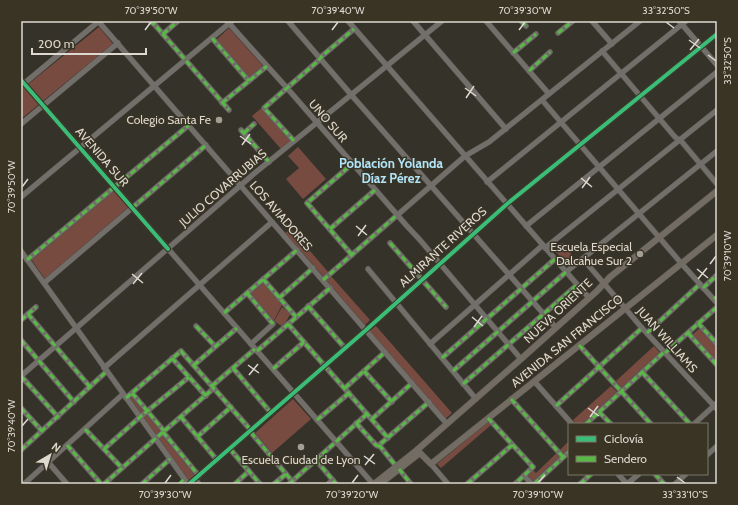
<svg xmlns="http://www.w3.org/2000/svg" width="738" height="505" viewBox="0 0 738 505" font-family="Cabin,sans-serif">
  <rect width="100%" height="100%" fill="#35322a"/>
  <g fill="#784b41">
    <polygon points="99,27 113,44 21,119 21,90"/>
    <polygon points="229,28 263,66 249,78 215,41"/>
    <polygon points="263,107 292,140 281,149 252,116"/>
    <polygon points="298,147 326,179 303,199 286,179 299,168 288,156"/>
    <polygon points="115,189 130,206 45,279 31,259"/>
    <polygon points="291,229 329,273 324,277 285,233"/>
    <polygon points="562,243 573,256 566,263 554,250"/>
    <polygon points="331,276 370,320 365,325 326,280"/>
    <polygon points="263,280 283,303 273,322 248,293"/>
    <polygon points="282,307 291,313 283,327 274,321"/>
    <polygon points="376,326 452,413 445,419 369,331"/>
    <polygon points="700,328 717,346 717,363 692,335"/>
    <polygon points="654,346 660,353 622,388 616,381"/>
    <polygon points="611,386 617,392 583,424 576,424 573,420"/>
    <polygon points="133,396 197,475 198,484 191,484 129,398"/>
    <polygon points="293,399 311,419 272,453 255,433"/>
    <polygon points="488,422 491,425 441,468 437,464"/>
    <polygon points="569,441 569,449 534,482 527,476 533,470 536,473"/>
  </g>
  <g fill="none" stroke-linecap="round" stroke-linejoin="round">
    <g stroke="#534f49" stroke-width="6">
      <g id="minor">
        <polyline points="98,21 447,424"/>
        <polyline points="150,21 155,25 229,110"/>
        <polyline points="227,21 287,88 406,225 420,240 521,359"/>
        <polyline points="288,21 354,98 556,328"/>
        <polyline points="348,21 589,298"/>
        <polyline points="413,21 506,129"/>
        <polyline points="486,21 549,94"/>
        <polyline points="521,21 526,26"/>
        <polyline points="592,21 612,44"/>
        <polyline points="679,21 717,65"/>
        <polyline points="558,33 573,21"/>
        <polyline points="163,34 178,21"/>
        <polyline points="212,38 249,81"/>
        <polyline points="602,51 675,137 682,142 717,184"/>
        <polyline points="513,53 536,34"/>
        <polyline points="529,71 550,52"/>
        <polyline points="21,80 373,484"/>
        <polyline points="21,86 99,21"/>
        <polyline points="542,100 681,263 717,303"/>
        <polyline points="222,103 267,66"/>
        <polyline points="21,124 118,43"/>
        <polyline points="241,130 269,162"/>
        <polyline points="244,133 254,124"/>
        <polyline points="294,141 264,108 318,61 322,56 354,29"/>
        <polyline points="487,182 686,21"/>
        <polyline points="21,197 232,21"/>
        <polyline points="526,226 717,72"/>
        <polyline points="330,229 375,190"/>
        <polyline points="390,243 446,307"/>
        <polyline points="545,248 717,110"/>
        <polyline points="21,251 188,484"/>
        <polyline points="352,255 307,203 352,164"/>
        <polyline points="583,259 642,328 717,409"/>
        <polyline points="27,260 189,125"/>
        <polyline points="368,269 476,399"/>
        <polyline points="263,279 296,317"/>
        <polyline points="323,280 465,156 489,142 640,21"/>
        <polyline points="44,283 206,145"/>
        <polyline points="703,288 717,275"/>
        <polyline points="247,293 273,324 251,344"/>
        <polyline points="279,298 313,268"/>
        <polyline points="308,306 345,348"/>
        <polyline points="224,313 297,250"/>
        <polyline points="28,314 90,387"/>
        <polyline points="21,320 36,307"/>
        <polyline points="698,323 717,344"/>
        <polyline points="288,324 388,438"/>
        <polyline points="196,326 215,346"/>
        <polyline points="647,333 700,284"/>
        <polyline points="688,333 717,365"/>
        <polyline points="21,340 74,402"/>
        <polyline points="430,344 543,245"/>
        <polyline points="579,345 651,424"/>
        <polyline points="257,351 330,288"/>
        <polyline points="665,353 717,307"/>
        <polyline points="172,358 206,396"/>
        <polyline points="442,358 555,259"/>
        <polyline points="194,365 237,328"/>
        <polyline points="104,368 272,222"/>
        <polyline points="233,368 271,413"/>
        <polyline points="273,369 304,342"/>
        <polyline points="364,371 392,402"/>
        <polyline points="453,371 566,272 717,151"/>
        <polyline points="642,372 690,424"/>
        <polyline points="21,376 256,172 442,21"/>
        <polyline points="21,376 58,417"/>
        <polyline points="534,381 572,424"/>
        <polyline points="463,384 577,285"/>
        <polyline points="212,386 255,349"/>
        <polyline points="345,388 385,352"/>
        <polyline points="132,393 164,431"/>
        <polyline points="126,398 181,351 248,427 253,435 292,481"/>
        <polyline points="511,399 563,457"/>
        <polyline points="556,406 642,328"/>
        <polyline points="21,408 42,431"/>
        <polyline points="599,412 611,424"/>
        <polyline points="181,417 217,460"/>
        <polyline points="488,418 533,467 515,484"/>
        <polyline points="372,419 412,383"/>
        <polyline points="317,420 349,393"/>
        <polyline points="356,423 376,445 378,446 429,402"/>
        <polyline points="586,424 664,352"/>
        <polyline points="694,424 717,403"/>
        <polyline points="85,429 122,468"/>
        <polyline points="163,432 199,476"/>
        <polyline points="197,437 231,407"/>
        <polyline points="67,445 101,484"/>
        <polyline points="379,445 396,466"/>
        <polyline points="104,449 140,417 189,377"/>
        <polyline points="230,449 260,484"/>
        <polyline points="21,450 107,371"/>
        <polyline points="707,455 717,446"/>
        <polyline points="316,460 336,484"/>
        <polyline points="48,462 67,484"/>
        <polyline points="431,464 448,484"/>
        <polyline points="399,469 411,484"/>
        <polyline points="618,474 627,484"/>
        <polyline points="655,474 664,484"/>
        <polyline points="524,476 532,484"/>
        <polyline points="195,479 199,484"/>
        <polyline points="24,484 123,394"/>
        <polyline points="104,484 155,439 214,388"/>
        <polyline points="142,484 170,459"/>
        <polyline points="189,484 366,330 507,204 717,34"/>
        <polyline points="235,484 249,471"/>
        <polyline points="274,484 286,474"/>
        <polyline points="289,484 367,414"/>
        <polyline points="328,484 333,480"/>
        <polyline points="467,484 512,445"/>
        <polyline points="534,484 569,452"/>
        <polyline points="580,484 591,474"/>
        <polyline points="627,484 639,474"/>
        <polyline points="675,484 686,474"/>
      </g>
    </g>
    <g stroke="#534f49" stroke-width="7">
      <g id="major">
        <polyline points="417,450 431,464 717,235"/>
        <polyline points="374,484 417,450 521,359 597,291 610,277 717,191"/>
        <polyline points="380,484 420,453"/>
      </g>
    </g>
    <use href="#minor" stroke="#726f6a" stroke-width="5"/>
    <use href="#major" stroke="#726c63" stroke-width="6"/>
    <g stroke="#58b947" stroke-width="3" stroke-dasharray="6 3" stroke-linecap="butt">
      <polyline points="150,21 155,25 229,110"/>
      <polyline points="521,21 526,26"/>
      <polyline points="558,33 573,21"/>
      <polyline points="163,34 178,21"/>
      <polyline points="212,38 249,81"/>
      <polyline points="513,53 536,34"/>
      <polyline points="529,71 550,52"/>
      <polyline points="222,103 267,66"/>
      <polyline points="241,130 269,162"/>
      <polyline points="244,133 254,124"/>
      <polyline points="294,141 264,108 318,61 322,56 354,29"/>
      <polyline points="132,208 206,145"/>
      <polyline points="330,229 375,190"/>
      <polyline points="390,243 446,307"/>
      <polyline points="352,255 307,203 352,164"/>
      <polyline points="27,260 189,125"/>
      <polyline points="263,279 296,317"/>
      <polyline points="323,280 397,215"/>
      <polyline points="703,288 717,275"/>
      <polyline points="247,293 273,324"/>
      <polyline points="279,298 313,268"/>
      <polyline points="714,299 717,296"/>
      <polyline points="308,306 345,348"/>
      <polyline points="224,313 297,250"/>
      <polyline points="28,314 90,387"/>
      <polyline points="21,320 36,307"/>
      <polyline points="698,323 717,344"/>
      <polyline points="288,324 388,438"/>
      <polyline points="196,326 215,346"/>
      <polyline points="647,333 700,284"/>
      <polyline points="688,333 717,365"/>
      <polyline points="21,340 74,402"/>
      <polyline points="579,345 651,424"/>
      <polyline points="257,351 330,288"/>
      <polyline points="665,353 717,307"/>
      <polyline points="172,358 206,396"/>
      <polyline points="442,358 555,259"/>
      <polyline points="194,365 237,328"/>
      <polyline points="233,368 271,413"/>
      <polyline points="273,369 304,342"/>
      <polyline points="364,371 392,402"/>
      <polyline points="453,371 566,272"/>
      <polyline points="642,372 690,424"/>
      <polyline points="21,376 58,417"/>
      <polyline points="463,384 577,285"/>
      <polyline points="212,386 255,349"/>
      <polyline points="345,388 385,352"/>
      <polyline points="132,393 164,431"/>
      <polyline points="126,398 181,351 248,427 253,435 292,481"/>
      <polyline points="511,399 563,457"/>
      <polyline points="556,406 642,328"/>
      <polyline points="21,408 42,431"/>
      <polyline points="599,412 611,424"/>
      <polyline points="181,417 217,460"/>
      <polyline points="488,418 533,467 515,484"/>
      <polyline points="372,419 412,383"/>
      <polyline points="317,420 349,393"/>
      <polyline points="356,423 376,445 378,446 429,402"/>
      <polyline points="586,424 664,352"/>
      <polyline points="85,429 122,468"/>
      <polyline points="163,432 199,476"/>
      <polyline points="197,437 231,407"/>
      <polyline points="67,445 101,484"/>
      <polyline points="379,445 396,466"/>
      <polyline points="104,449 140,417 189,377"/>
      <polyline points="230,449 260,484"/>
      <polyline points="21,450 107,371"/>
      <polyline points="316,460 336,484"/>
      <polyline points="399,469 411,484"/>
      <polyline points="655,474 664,484"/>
      <polyline points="382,483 382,484"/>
      <polyline points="66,484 67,483"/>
      <polyline points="104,484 155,439 214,388"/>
      <polyline points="142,484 170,459"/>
      <polyline points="179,484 184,479"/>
      <polyline points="235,484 249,471"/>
      <polyline points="274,484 286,474"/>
      <polyline points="289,484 367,414"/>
      <polyline points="467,484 512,445"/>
      <polyline points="534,484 569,452"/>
      <polyline points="580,484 591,474"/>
    </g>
    <g stroke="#3a3425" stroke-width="6">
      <g id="cycleway">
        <polyline points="21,80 168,249"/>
        <polyline points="189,484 366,330 507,204 717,34"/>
      </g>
    </g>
    <use href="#cycleway" stroke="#3abd76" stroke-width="4"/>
  </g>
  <path fill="none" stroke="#ddd9d0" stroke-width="1.5" d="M666 22 674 28M145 30 151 22M332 30 338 22M519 30 525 22M689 40 700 48M690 50 699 39M708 55 716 61M465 88 476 96M466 98 474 86M240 136 251 144M242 145 250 134M581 178 592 187M22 187 28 179M582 188 590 177M356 226 367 235M358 236 366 225M710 264 716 256M697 269 708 278M132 274 143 283M698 279 707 268M133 284 142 273M472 317 483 326M474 327 482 316M248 365 259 373M249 375 258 364M588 408 599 416M590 417 598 406M22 426 28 419M364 456 375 464M365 465 374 454M677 477 685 483M165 483 171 475M352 483 358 475M538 483 545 475"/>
  <g fill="#a29f96" stroke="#3a3425" stroke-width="1.5">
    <circle cx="219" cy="120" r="4"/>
    <circle cx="640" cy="254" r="4"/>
    <circle cx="301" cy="447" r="4"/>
  </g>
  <g text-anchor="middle" stroke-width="3" stroke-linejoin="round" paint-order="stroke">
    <g font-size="12" fill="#ddd9d0" stroke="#3a3425" text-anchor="end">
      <text x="211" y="124">Colegio Santa Fe</text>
      <text x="632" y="251">Escuela Especial<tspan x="632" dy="14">Dalcahue Sur 2</tspan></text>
      <text x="301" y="464" text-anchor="middle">Escuela Ciudad de Lyon</text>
    </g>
    <g font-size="12" fill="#ddd9d0" stroke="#3a3425">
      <text transform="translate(328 121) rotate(49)" y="4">UNO SUR</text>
      <text transform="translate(102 157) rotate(49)" y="4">AVENIDA SUR</text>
      <text transform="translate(223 188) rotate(-41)" y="4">JULIO COVARRUBIAS</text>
      <text transform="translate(281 216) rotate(49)" y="4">LOS AVIADORES</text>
      <text transform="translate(443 247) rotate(-42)" y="4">ALMIRANTE RIVEROS</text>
      <text transform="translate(558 311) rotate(-43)" y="4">NUEVA ORIENTE</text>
      <text transform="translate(667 340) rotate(48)" y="4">JUAN WILLIAMS</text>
      <text transform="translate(567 341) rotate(-39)" y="4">AVENIDA SAN FRANCISCO</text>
    </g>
    <g font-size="13" font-weight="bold" fill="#b0e4f9" stroke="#3a3425">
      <text x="391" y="168">Población Yolanda<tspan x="391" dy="15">Díaz Pérez</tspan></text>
    </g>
  </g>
  <rect width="738" height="505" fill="none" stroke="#3a3425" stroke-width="44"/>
  <rect x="568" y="423" width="140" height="52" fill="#3a3425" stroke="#7b7669"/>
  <rect x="576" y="436" width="20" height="6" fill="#3abd76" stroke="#7b7669"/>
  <text x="604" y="443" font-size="12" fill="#ddd9d0">Ciclovía</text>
  <rect x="576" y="456" width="20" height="6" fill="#58b947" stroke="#7b7669"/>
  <text x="604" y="463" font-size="12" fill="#ddd9d0">Sendero</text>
  <g transform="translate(50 455) rotate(38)" stroke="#3a3425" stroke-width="3" paint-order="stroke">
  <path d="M0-3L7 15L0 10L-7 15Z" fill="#ddd9d0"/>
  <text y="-6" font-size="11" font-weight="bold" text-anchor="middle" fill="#ddd9d0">N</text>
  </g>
  <path d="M32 48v6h114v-6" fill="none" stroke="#ddd9d0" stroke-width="2"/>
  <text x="38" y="48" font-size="12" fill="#ddd9d0" stroke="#3a3425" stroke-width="3" paint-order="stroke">200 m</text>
  <rect x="22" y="22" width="694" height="461" fill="none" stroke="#ddd9d0" stroke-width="1.5"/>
  <g font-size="10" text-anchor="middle" fill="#ddd9d0">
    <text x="151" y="14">70°39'50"W</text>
    <text x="338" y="14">70°39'40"W</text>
    <text x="525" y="14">70°39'30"W</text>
    <text x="666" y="14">33°32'50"S</text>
    <text transform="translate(727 61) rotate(-90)" y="4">33°32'50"S</text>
    <text transform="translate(11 187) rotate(-90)" y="4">70°39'50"W</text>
    <text transform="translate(727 256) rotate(-90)" y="4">70°39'10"W</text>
    <text transform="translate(11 426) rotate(-90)" y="4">70°39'40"W</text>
    <text x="165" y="498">70°39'30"W</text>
    <text x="352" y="498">70°39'20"W</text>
    <text x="538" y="498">70°39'10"W</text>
    <text x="685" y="498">33°33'10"S</text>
  </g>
</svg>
